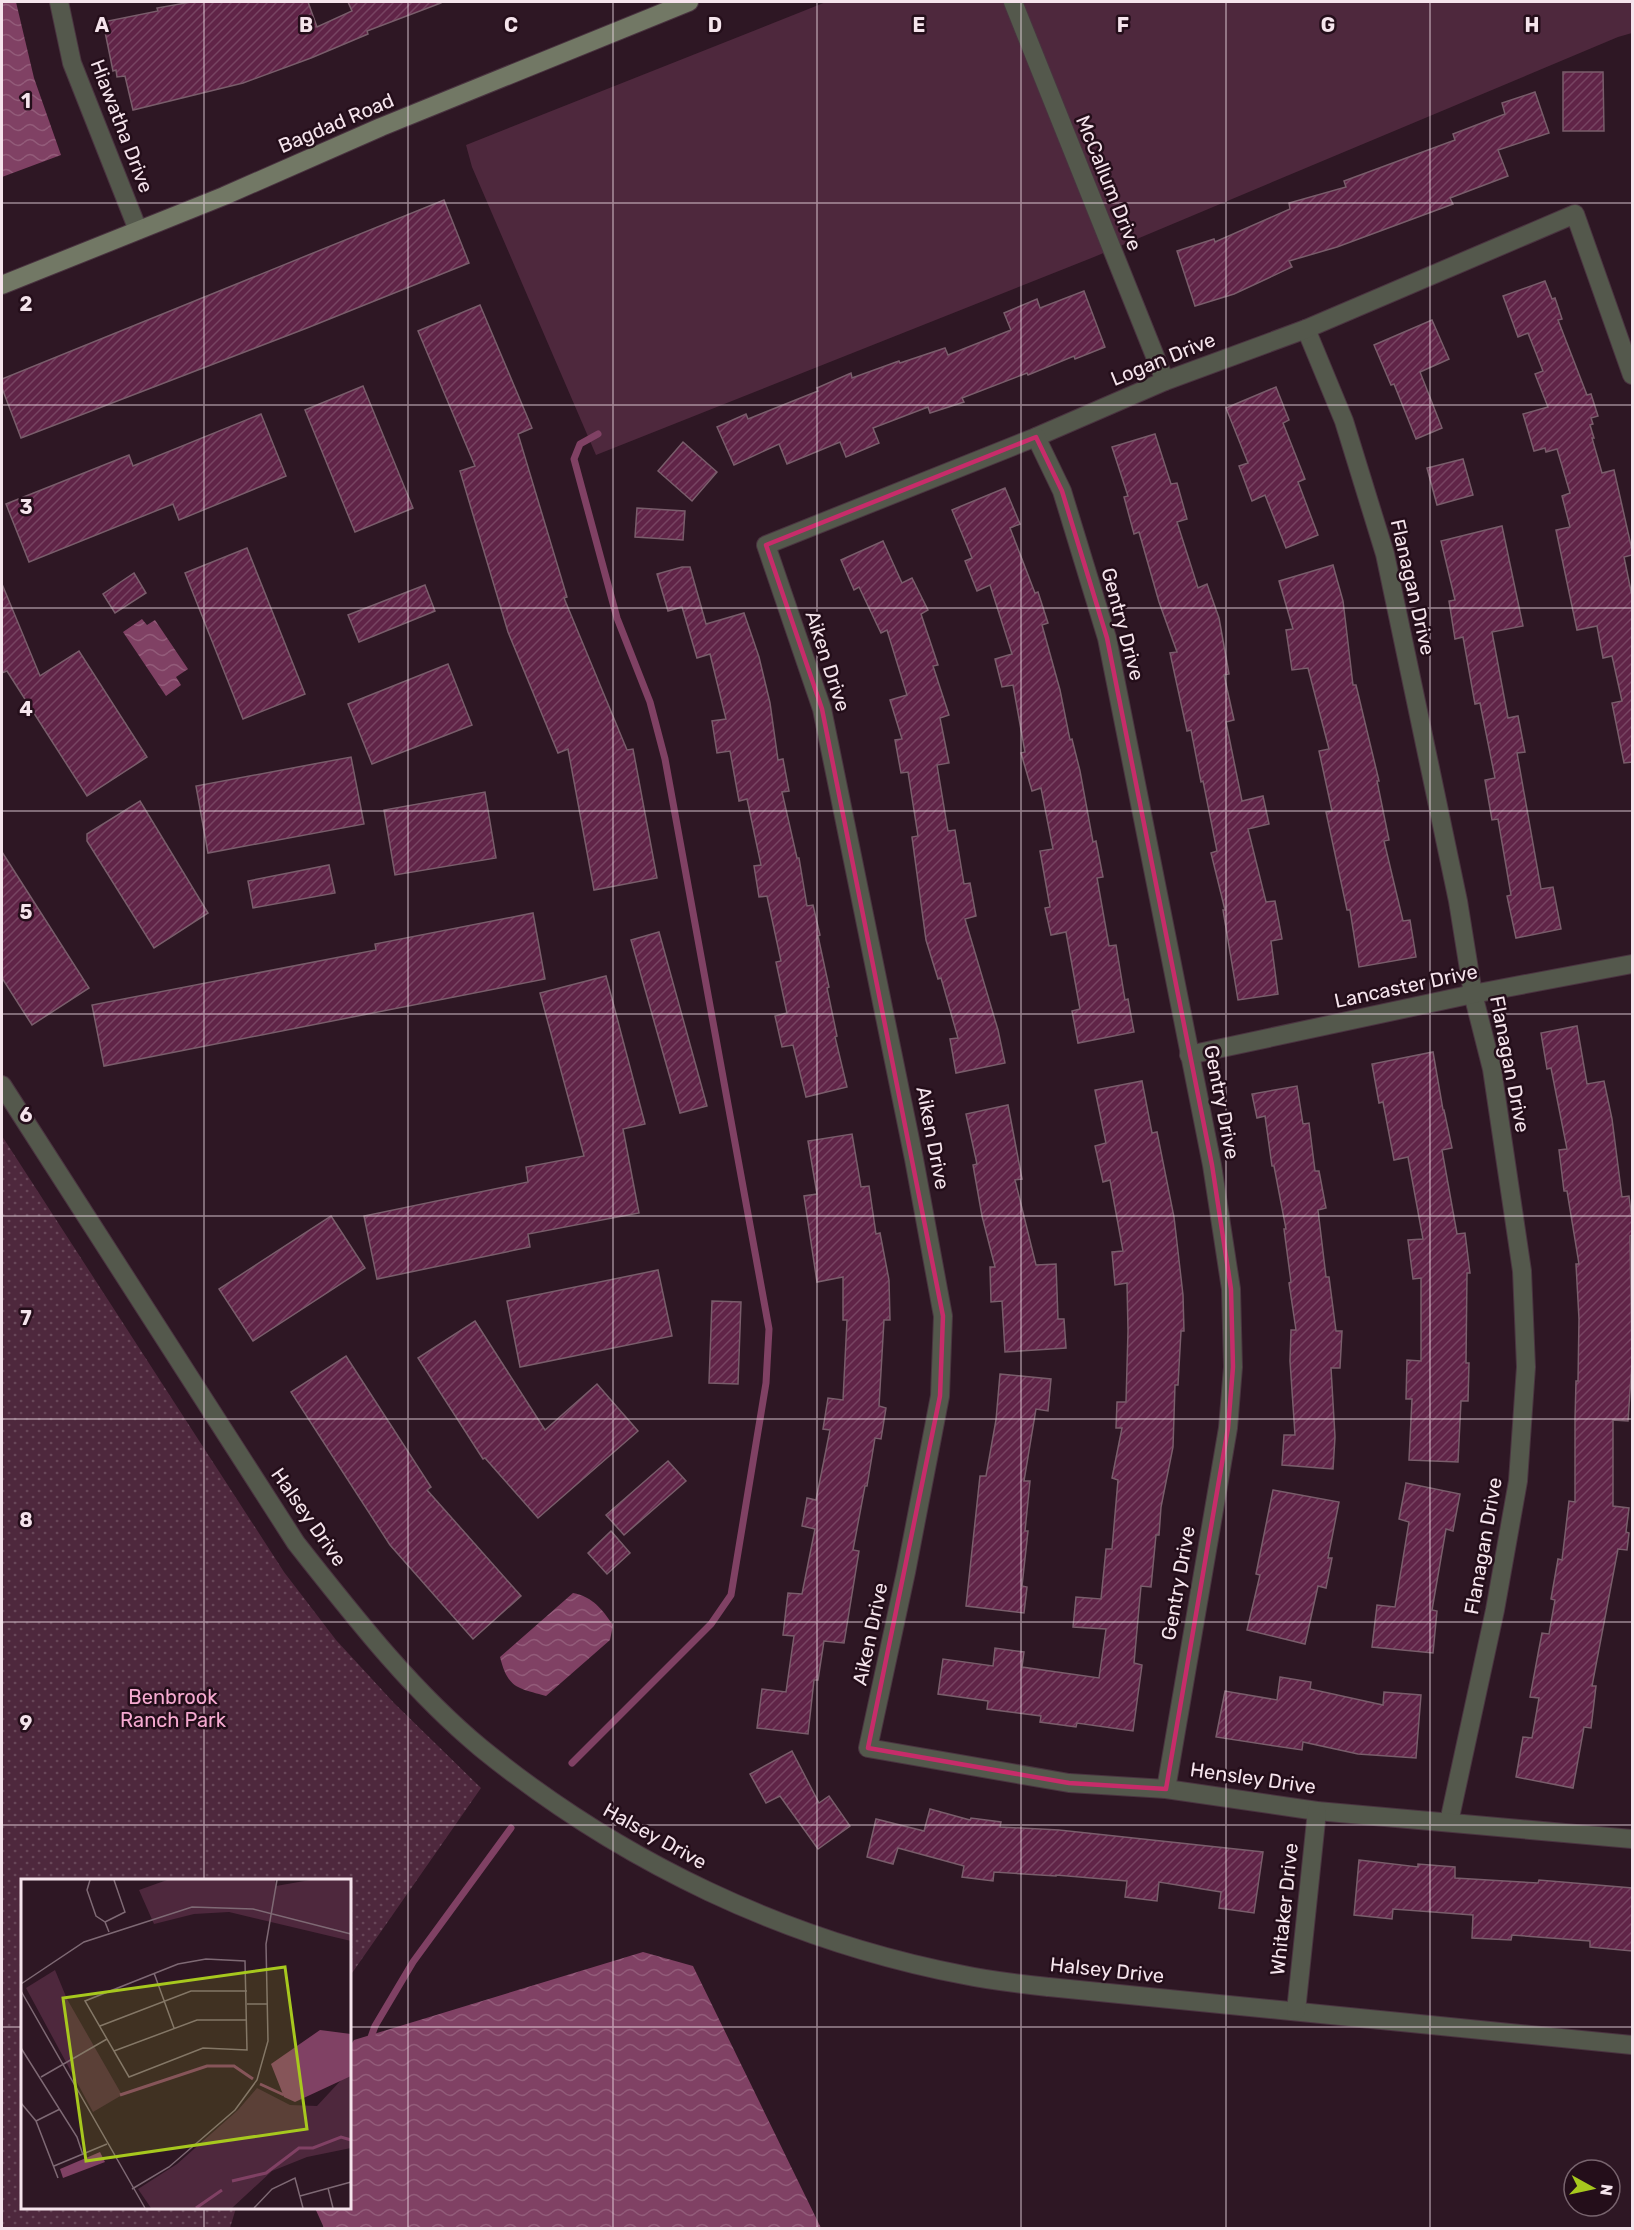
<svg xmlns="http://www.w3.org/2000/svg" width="1634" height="2230" viewBox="0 0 1634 2230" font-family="Rubik,sans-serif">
  <defs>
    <pattern id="park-dots" width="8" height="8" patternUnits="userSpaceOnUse" patternTransform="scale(1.5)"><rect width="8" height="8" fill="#4e283d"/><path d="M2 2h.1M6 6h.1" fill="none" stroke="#684759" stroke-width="1.8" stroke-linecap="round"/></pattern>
    <pattern id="water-waves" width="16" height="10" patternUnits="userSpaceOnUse" patternTransform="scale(1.5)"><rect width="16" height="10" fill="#804164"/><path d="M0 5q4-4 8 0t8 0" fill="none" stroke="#935c7a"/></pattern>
    <pattern id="building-hatch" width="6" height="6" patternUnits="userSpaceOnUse" patternTransform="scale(1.5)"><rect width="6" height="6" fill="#602447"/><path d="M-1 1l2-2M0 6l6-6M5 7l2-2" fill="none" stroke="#774462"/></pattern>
  </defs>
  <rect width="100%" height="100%" fill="#2e1724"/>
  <polygon fill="#4e283d" points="826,2 1632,2 1632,33 1618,37 1094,257 596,455 472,167 466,145"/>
  <polygon fill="url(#park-dots)" points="2,1136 284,1572 336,1640 394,1703 481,1788 350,1976 350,1880 22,1880 22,2208 236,2208 230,2228 2,2228"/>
  <g fill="url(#water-waves)">
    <polygon points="2,2 16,2 34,78 61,155 2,177"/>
    <polygon points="142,619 147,625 155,620 188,669 176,677 181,685 166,696 123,632"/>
    <path d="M573 1593C593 1597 602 1609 613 1625L610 1640 546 1696C518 1688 508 1689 500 1657Z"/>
    <polygon points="643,1952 693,1966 821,2228 324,2228 315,2208 350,2208 350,2046 354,2040"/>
  </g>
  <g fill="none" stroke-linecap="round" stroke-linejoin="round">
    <g stroke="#804164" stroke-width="7">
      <polyline points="572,1763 711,1624 731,1595 766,1383 769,1329 665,759 650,702 617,618 574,459 580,444 598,434"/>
      <polyline points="370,2040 375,2026 413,1962 511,1828"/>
    </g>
  </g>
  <g fill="url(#building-hatch)" stroke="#795d6b" stroke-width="1.5">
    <polygon points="191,2 308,2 317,27 352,11 348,2 441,2 441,3 367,31 368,34 311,58 243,83 133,110 125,76 117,77 116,70 113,71 103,22 158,11 157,8"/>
    <polygon points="1563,72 1603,72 1604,131 1563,131"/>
    <polygon points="1535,92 1549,133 1498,150 1508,176 1450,198 1453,204 1337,247 1289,261 1292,267 1234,294 1195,306 1177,251 1214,239 1215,242 1290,209 1289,203 1346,187 1344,181 1455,140 1453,134 1505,114 1502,103"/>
    <polygon points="444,200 469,263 307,328 21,438 2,388 2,379"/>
    <polygon points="1545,281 1552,299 1555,298 1562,319 1558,320 1587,395 1591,394 1598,416 1591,418 1593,424 1590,425 1594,438 1592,438 1602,473 1614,470 1632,550 1632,555 1624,557 1632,596 1632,762 1624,763 1612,703 1622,701 1612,656 1603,658 1597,626 1577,630 1556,530 1570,527 1562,496 1570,493 1557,449 1546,452 1545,448 1534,451 1523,414 1548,407 1535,374 1543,371 1528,333 1518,337 1503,296"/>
    <polygon points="1084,291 1105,347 1075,359 1074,356 1028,375 1027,373 962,398 964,402 930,413 928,407 873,428 879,443 846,457 840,442 787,464 779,444 734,465 717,427 746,414 748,419 818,391 817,388 851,373 852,378 899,361 900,363 945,348 948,355 1011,330 1004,313 1037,299 1040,308"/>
    <polygon points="480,305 532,428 518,434 567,597 564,598 627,750 633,749 657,878 594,890 568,749 558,753 508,632 460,471 475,466 418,331"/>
    <polygon points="1432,320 1449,359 1420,372 1442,428 1416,439 1394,384 1391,385 1374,345"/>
    <polygon points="363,386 413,508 355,532 305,410"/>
    <polygon points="1276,387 1289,420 1283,423 1305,479 1298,482 1318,535 1286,548 1265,495 1252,501 1239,466 1248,463 1226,408"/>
    <polygon points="261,414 286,476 179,520 173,504 29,562 6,504 129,455 133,466"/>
    <polygon points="1155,434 1171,484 1177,483 1187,519 1177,522 1198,588 1207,584 1219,618 1229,674 1224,675 1234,720 1226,722 1242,801 1263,796 1269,824 1248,829 1266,902 1275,901 1282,939 1271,941 1278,994 1238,1000 1223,910 1225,910 1211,853 1217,851 1203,781 1201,782 1191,730 1187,731 1170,653 1177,652 1159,602 1139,532 1134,534 1124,497 1128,496 1112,447"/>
    <polygon points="683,442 717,472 692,501 658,471"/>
    <polygon points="1463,459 1473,495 1437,505 1427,468"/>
    <polygon points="1005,488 1020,524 1010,528 1035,593 1038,592 1048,623 1042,625 1060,690 1070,740 1072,739 1080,771 1093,842 1096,841 1103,877 1097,878 1109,946 1116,945 1125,1000 1128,999 1134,1032 1078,1043 1072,1011 1080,1009 1066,932 1051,935 1045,908 1050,907 1040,851 1053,849 1041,788 1032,791 1021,753 1025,752 1013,685 1002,687 995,659 1012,654 990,585 977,591 965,561 972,558 952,510"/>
    <polygon points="637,508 685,511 683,540 635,537"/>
    <polygon points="1502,526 1523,626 1492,632 1508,718 1518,716 1525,752 1517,753 1541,889 1553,887 1561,929 1516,938 1507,896 1511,895 1498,819 1492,820 1485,780 1495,778 1480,703 1475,704 1463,637 1455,639 1449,601 1455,600 1441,541"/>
    <polygon points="883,541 902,583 912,578 928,610 921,614 938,665 933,666 949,715 940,718 949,763 937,765 948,831 955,830 964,884 970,883 976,916 965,919 998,1030 1005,1063 956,1073 950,1039 958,1038 941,978 938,979 926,940 912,837 918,836 908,772 901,773 895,740 902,739 890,700 907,695 887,630 881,633 859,587 854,590 841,560"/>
    <polygon points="247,548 305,694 243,719 185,573"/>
    <polygon points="1333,565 1343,601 1353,685 1356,685 1379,781 1377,781 1389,840 1384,841 1403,921 1410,920 1416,957 1359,967 1350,910 1347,910 1326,812 1332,811 1319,751 1329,749 1308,668 1292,670 1286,630 1293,629 1279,581"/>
    <polygon points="682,567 690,567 706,624 744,613 759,657 770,703 778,760 783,759 789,791 782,792 797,858 799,858 807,906 813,905 820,935 818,936 829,987 827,988 837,1036 835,1037 847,1087 806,1097 793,1045 782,1047 775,1016 787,1013 776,962 781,961 767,896 759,897 754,866 761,865 747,799 739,801 730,751 717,753 712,721 726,719 710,654 697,658 682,607 668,611 657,574"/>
    <polygon points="134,573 146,593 115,613 103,594"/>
    <polygon points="2,584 40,676 79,651 147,757 87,796 7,671 2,673"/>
    <polygon points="425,585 435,611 359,642 348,615"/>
    <polygon points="448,664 472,725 372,764 348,704"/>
    <polygon points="351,757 364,824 208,853 196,786"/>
    <polygon points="485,792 496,858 395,875 384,810"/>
    <polygon points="140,801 208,913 154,948 87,841 87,834"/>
    <polygon points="2,852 89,988 32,1025 2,978"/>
    <polygon points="329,865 335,893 253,908 248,881"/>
    <polygon points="533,913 545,979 104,1066 92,1005 376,950 375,944"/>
    <polygon points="659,932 707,1106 680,1113 631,940"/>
    <polygon points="606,976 645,1124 623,1129 639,1213 528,1234 530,1247 377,1279 364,1216 528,1182 526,1167 584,1156 540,993"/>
    <polygon points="1577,1026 1587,1084 1604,1081 1612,1119 1622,1197 1629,1196 1632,1220 1632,1235 1630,1236 1632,1363 1628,1421 1613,1420 1613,1506 1629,1508 1626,1532 1629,1533 1627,1550 1618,1549 1592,1686 1596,1686 1591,1728 1584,1727 1573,1788 1516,1777 1523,1737 1532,1738 1539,1698 1530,1697 1538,1654 1542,1633 1549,1634 1555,1600 1551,1599 1558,1559 1562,1560 1569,1501 1575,1502 1575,1419 1576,1381 1578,1381 1579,1319 1576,1264 1579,1264 1567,1191 1564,1191 1559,1150 1567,1149 1551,1068 1547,1069 1541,1033"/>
    <polygon points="1433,1052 1443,1110 1444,1110 1452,1148 1442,1150 1457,1234 1465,1233 1470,1273 1467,1273 1466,1363 1469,1363 1468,1401 1461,1401 1458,1462 1409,1460 1412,1399 1406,1399 1407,1360 1421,1361 1421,1278 1413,1279 1408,1240 1423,1239 1408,1157 1394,1160 1383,1102 1379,1103 1372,1064"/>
    <polygon points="1142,1081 1152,1133 1157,1132 1174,1217 1183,1295 1184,1331 1181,1331 1178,1385 1175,1385 1173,1447 1161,1507 1159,1535 1156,1535 1151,1587 1141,1586 1134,1663 1142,1665 1133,1731 1077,1723 1076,1727 1040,1722 1041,1716 987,1709 988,1701 938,1694 943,1659 993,1666 995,1648 1024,1652 1022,1667 1099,1678 1106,1629 1073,1627 1076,1597 1101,1599 1106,1549 1112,1549 1118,1480 1112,1478 1122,1428 1116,1428 1117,1402 1126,1402 1128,1331 1127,1283 1115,1285 1112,1252 1123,1251 1110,1180 1103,1182 1095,1146 1106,1143 1095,1090"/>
    <polygon points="1297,1086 1303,1124 1309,1123 1315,1171 1319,1171 1326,1208 1318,1210 1326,1277 1329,1277 1336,1331 1342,1331 1340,1368 1331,1368 1335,1437 1333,1469 1282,1465 1284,1435 1295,1435 1290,1361 1291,1330 1296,1330 1289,1283 1291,1282 1284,1229 1286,1229 1274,1166 1272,1166 1265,1116 1257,1118 1252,1094"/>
    <polygon points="1008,1105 1022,1179 1015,1180 1036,1265 1056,1264 1058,1319 1064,1319 1066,1348 1005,1352 1002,1301 991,1302 990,1267 995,1267 982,1216 973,1165 977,1164 966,1114"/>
    <polygon points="852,1134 861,1187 869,1186 876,1234 880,1233 889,1280 890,1320 884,1320 879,1406 886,1408 881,1439 875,1438 867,1486 865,1486 853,1550 859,1551 844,1643 824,1641 818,1680 814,1680 808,1734 757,1728 762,1689 786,1692 794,1636 783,1635 788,1593 802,1594 815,1529 802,1526 807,1498 816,1500 830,1430 823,1429 828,1398 843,1400 847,1320 843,1320 843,1277 817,1282 804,1196 817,1194 808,1141"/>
    <polygon points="331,1216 365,1268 253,1341 219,1289"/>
    <polygon points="658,1270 672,1336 520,1367 507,1301"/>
    <polygon points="712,1301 741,1302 738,1384 709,1383"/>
    <polygon points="475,1321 545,1430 597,1384 638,1431 538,1518 485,1458 483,1459 418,1358"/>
    <polygon points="346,1356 431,1487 427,1490 521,1596 473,1639 390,1545 291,1392"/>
    <polygon points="1000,1374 1051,1379 1048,1411 1036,1409 1024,1481 1030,1481 1025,1531 1028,1531 1022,1586 1027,1587 1024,1613 966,1606 980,1476 986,1476 996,1420"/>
    <polygon points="668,1461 686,1481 624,1535 606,1515"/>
    <polygon points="1406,1483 1460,1494 1453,1531 1446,1529 1432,1610 1437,1611 1433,1653 1372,1647 1377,1605 1395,1607 1409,1522 1399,1519"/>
    <polygon points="1273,1490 1339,1502 1328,1558 1332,1558 1326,1588 1318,1586 1305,1644 1247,1630 1260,1575 1256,1574"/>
    <polygon points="611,1531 630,1553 607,1574 588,1553"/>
    <polygon points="1280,1677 1311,1682 1310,1689 1383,1705 1384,1692 1421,1695 1416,1758 1358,1754 1303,1742 1302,1750 1216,1737 1225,1691 1277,1700"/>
    <polygon points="792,1751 819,1803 829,1796 850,1826 818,1849 780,1796 766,1803 750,1774"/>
    <polygon points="930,1809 970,1820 971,1818 1001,1822 1000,1827 1059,1830 1263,1852 1254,1913 1219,1908 1221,1892 1159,1882 1157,1901 1125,1897 1127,1881 1056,1875 1056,1876 994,1872 993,1881 962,1877 964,1866 898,1848 893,1864 867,1857 876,1819 924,1831"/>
    <polygon points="1359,1860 1418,1867 1418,1864 1455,1867 1455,1878 1538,1883 1539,1880 1632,1888 1632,1951 1590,1947 1590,1941 1512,1935 1511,1940 1472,1938 1473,1915 1393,1909 1392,1919 1354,1915"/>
  </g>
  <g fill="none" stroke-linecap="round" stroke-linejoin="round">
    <g stroke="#4a3440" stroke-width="20">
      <g id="street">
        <polyline points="59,2 72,63 138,230"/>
        <polyline points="1013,2 1165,381"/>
        <polyline points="1306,329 1344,421 1385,554 1458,901 1473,994 1492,1069 1522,1271 1526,1367 1518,1481 1495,1610 1449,1822"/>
        <polyline points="1632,375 1575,214 1306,329 1165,381 1036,437 766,545 822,709 914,1159 943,1316 940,1396 906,1572 868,1748 1069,1783 1166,1789 1317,1811 1632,1839"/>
        <polyline points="1036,437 1062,491 1107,638 1212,1165 1231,1289 1233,1367 1228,1428 1166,1789"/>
        <polyline points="1189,1055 1473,994 1632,964"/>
        <path d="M2 1085 296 1543C353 1615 410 1689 481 1748 621 1862 787 1941 964 1975 992 1981 1021 1984 1049 1987L1632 2045"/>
        <polyline points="1296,2011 1317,1811"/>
      </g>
    </g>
    <g stroke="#4a3440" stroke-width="20">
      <polyline id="secondary" points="2,285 224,196 381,127 689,2"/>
    </g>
    <use href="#street" stroke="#54584c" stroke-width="18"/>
    <use href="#secondary" stroke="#727865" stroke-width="18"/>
  </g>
  <path fill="none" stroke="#c72c6a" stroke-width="4.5" stroke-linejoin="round" d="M1036 437 1062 491 1107 638 1212 1165 1231 1289 1233 1367 1228 1428 1166 1789 1069 1783 868 1748 940 1396 943 1316 822 709 766 545Z"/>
  <path fill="none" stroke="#f5e4ec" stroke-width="1.5" stroke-opacity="0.55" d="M204 2V1880M408 2V2228M613 2V2228M817 2V2228M1021 2V2228M1226 2V2228M1430 2V2228M2 203H1632M2 405H1632M2 608H1632M2 811H1632M2 1014H1632M2 1216H1632M2 1419H1632M2 1622H1632M2 1825H1632M2 2027H22M350 2027H1632M204 2208V2228"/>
  <g text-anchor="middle" stroke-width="5" stroke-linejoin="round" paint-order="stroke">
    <g font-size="20" fill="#f5e4ec" stroke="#240e1a">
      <text transform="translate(336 123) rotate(-23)" y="7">Bagdad Road</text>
      <text transform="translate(122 126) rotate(69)" y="7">Hiawatha Drive</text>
      <text transform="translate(1109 183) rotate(68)" y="7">McCallum Drive</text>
      <text transform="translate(1163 359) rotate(-22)" y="7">Logan Drive</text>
      <text transform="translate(1413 587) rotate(77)" y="7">Flanagan Drive</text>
      <text transform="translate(1123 624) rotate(75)" y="7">Gentry Drive</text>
      <text transform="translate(828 661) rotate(72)" y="7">Aiken Drive</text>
      <text transform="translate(1406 986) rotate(-12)" y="7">Lancaster Drive</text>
      <text transform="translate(1510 1064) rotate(79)" y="7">Flanagan Drive</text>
      <text transform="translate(1222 1102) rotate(79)" y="7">Gentry Drive</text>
      <text transform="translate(933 1138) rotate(79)" y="7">Aiken Drive</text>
      <text transform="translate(309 1517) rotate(55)" y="7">Halsey Drive</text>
      <text transform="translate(1483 1546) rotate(-80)" y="7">Flanagan Drive</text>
      <text transform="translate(1178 1583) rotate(-80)" y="7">Gentry Drive</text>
      <text transform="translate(870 1634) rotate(-78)" y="7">Aiken Drive</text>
      <text transform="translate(1253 1778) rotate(8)" y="7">Hensley Drive</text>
      <text transform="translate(655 1836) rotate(29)" y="7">Halsey Drive</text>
      <text transform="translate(1284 1909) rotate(-84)" y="7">Whitaker Drive</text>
      <text transform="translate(1107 1970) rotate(6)" y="7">Halsey Drive</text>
    </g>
    <g font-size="20" fill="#f6aad1" stroke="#240e1a">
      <text x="173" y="1704">Benbrook<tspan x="173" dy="23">Ranch Park</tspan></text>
    </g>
  </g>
  <g transform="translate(21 1879)">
    <rect width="330" height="330" fill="#2e1724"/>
    <path d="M146 1H254L255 7 289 1H330V62L208 33 173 35 133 45 118 11ZM34 91 46 120 101 216 72 233 5 109Z" fill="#4e283d"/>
    <path d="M330 197V269L286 278 251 292 211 329H130L117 310 156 285 217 231 236 209 269 226 296 227 322 199Z" fill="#4e283d"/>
    <path d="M299 151 330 155V197L274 223 263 218 250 185ZM79 273 84 283 42 299 39 290Z" fill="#804164"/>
    <path fill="none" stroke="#804164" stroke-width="3" d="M239 205 263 216M99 216 186 187H213L232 200M211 302 245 294 278 269H292L320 258 330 261M175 329 201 311"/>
    <path fill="none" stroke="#7e6974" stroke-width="1.5" d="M69 1 66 11 75 37 84 43 88 53M84 43 104 33 93 1M185 80 224 82 226 171 182 169 108 198 64 122 157 85ZM133 94 153 149M0 105 63 63 171 28 232 30 330 55M0 112 124 329M226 125H247M79 147 170 112H226M0 169 56 258 62 276M93 172 176 141H226M20 198 86 160M0 224 15 242 37 299M15 242 39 230M33 287 86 265M307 309 312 329M111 310 148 288 214 231 236 201 247 162 245 65 256 1M279 317 330 303M233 329 251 310 274 299 282 329"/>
    <path fill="#a7c81e" fill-opacity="0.15" stroke="#a7c81e" stroke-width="3" d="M264 88 286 250 65 282 42 119Z"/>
    <rect width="330" height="330" fill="none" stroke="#f5e4ec" stroke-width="3"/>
  </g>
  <g font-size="20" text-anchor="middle" font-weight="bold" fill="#f5e4ec" stroke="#240e1a" stroke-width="5" stroke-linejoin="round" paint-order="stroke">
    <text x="102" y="32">A</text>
    <text x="306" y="32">B</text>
    <text x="511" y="32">C</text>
    <text x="715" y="32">D</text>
    <text x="919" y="32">E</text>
    <text x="1123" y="32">F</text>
    <text x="1328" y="32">G</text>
    <text x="1532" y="32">H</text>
    <text x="26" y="108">1</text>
    <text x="26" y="311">2</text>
    <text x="26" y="514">3</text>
    <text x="26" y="716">4</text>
    <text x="26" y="919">5</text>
    <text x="26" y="1122">6</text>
    <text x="26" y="1325">7</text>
    <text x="26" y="1527">8</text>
    <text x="26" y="1730">9</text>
  </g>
  <rect width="1634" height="2230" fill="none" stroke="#f5e4ec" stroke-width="6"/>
  <g transform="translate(1592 2188) rotate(98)"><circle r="28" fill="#240e1a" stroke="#78646e" stroke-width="1.5"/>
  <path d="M0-4.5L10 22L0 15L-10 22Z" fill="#a7c81e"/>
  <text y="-9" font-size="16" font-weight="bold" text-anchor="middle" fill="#f5e4ec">N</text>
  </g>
</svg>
